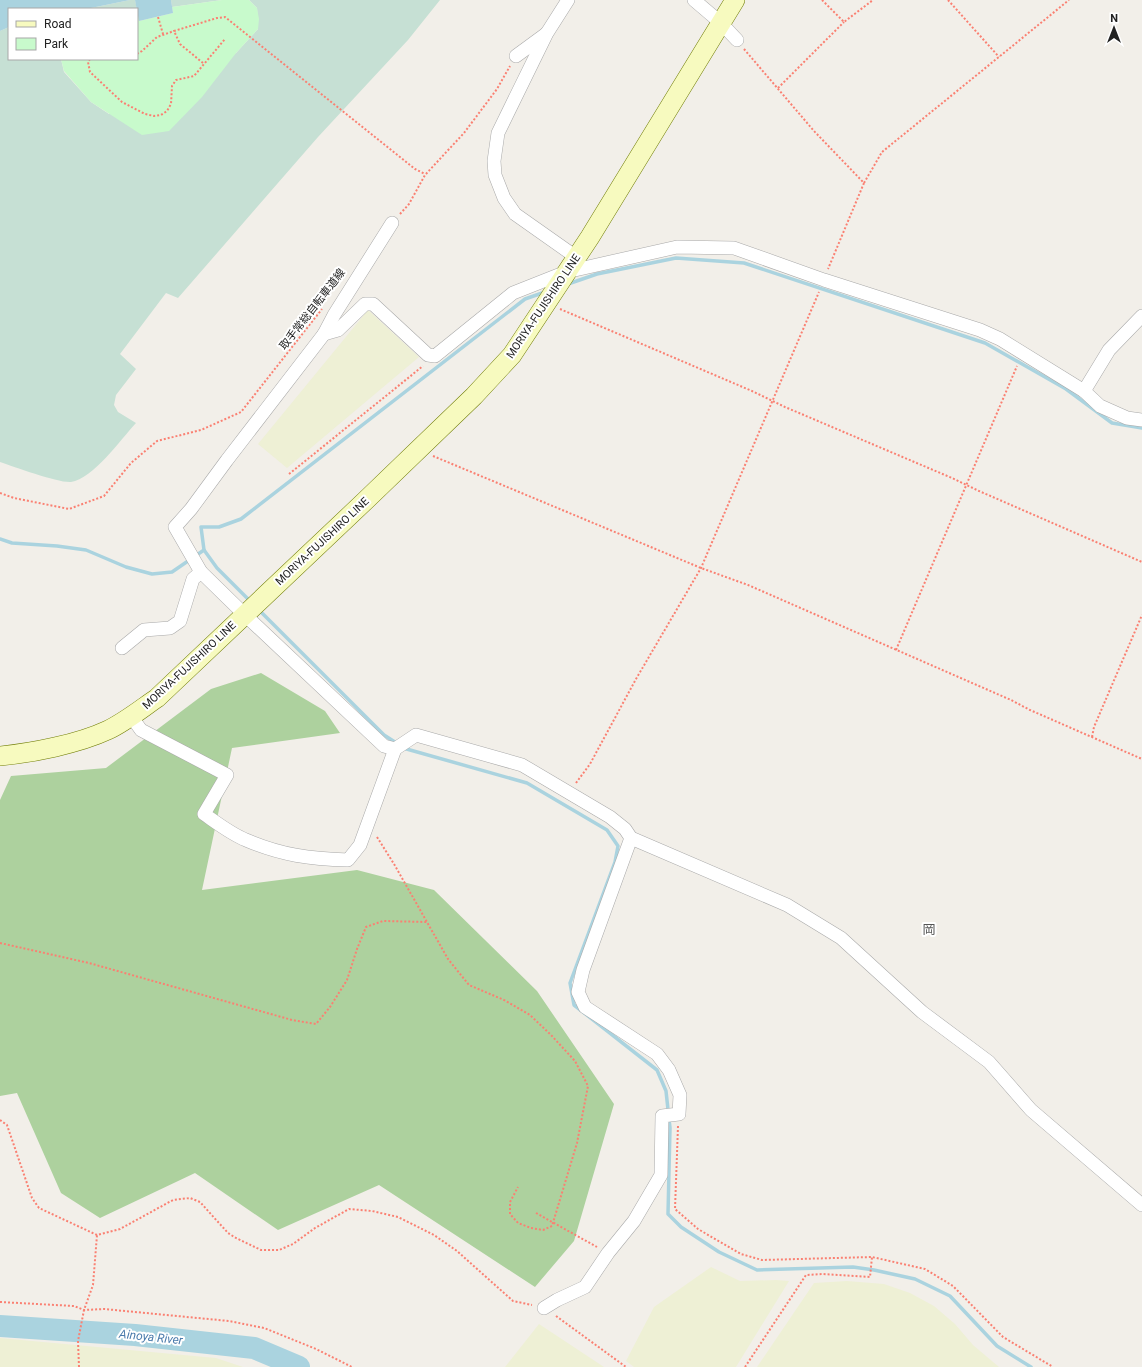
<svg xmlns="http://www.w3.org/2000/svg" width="1142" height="1367" viewBox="0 0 1142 1367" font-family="Roboto,'Noto Sans JP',sans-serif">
  <rect width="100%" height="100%" fill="#f2efe9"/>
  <g fill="#eef0d5">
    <polygon points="368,310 419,357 287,468 258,444"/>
    <polygon points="711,1267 740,1281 776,1280 789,1281 736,1367 634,1367 626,1361 654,1307"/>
    <polygon points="847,1281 884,1284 910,1293 934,1306 955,1324 973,1345 999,1367 757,1367 814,1283"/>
    <polygon points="539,1324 604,1367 505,1367"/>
    <polygon points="0,1338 216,1358 243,1367 0,1367"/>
  </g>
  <polygon fill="#add19e" points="261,673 325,711 340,733 232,748 202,890 357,870 434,890 537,991 614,1104 574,1241 535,1287 379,1185 278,1230 195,1173 100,1218 61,1193 17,1093 0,1096 0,800 11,776 106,768 211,689"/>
  <g fill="#c6e0d4">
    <polygon points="130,0 135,0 137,9 86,9"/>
    <polygon points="171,0 222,0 172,7"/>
    <path d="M249 0H440L408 40 318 137 178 298 166 293 120 354 136 369 116 395 114 405 118 412 136 423C121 439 93 479 71 482 58 483 15 467 0 462V31L9 27V59H61L64 72 91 102 109 114 236 53 258 29 257 8Z"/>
  </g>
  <polygon fill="#c8facc" points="222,0 249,0 257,8 259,19 258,29 236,53 202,97 169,131 142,135 91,102 64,71 61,59 137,59 137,16 139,16 139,21 173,13 172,7"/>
  <g fill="#aad3df">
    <polygon points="0,0 130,0 86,9 9,9 9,27 0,31"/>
    <polygon points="135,0 171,0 173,13 139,21"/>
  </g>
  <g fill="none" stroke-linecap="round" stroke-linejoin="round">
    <g stroke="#aad3df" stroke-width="3.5">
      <polyline points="568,284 597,274 676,258 744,263 985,343 1066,389 1112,423 1142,428"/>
      <polyline points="0,539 12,543 57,546 86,550 126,567 152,574 172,572 204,550"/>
      <polyline points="250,601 217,568 204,550 201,527 219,527 241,519 525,299 545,292"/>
      <polyline points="259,610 384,735 398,744"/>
      <polyline points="403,748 527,783 607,830 618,846 615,862 570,983 574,1005 657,1070 666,1091 670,1128 668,1214 681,1227 719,1252 757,1270 853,1267 874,1270 915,1279 950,1296 997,1346 1031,1367"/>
    </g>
    <polyline stroke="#aad3df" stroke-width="22" points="0,1326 135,1335 254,1348 299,1367"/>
    <g stroke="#a9a9a9" stroke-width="14">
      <g id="street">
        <polyline points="568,0 547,33 498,133 494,161 495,175 504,198 515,214 576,257"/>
        <polyline points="694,0 721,23 737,40"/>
        <polyline points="516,56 546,34"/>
        <polyline points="392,223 334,315 324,334 227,460 191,509 175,527 201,572 244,614 384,746 395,749 416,735 522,765 610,817 625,829 631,838 787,905 841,938 922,1012 989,1062 1031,1110 1142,1205"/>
        <polyline points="324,334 338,330 365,304 373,304 428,355 435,356 513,293 566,272 677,247 734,248 824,280 980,330 1000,339 1084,391 1100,406 1127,418 1142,420"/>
        <polyline points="1084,391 1109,350 1142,316"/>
        <polyline points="122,648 144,630 170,628 180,621 193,579 201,572"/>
        <path d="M131 716 141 730 227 775 204 814C217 823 231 834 246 840 281 855 310 859 348 860L360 845 395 749"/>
        <polyline points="544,1308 557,1300 585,1287 608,1253 634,1221 661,1175 662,1116 679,1114 680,1095 669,1070 657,1054 585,1007 578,992 583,970 631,838"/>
      </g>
    </g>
    <g stroke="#707d05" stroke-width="20">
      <path id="secondary" d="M0 756C32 753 78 744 108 730 125 722 141 709 157 698L365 501 474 396 512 355 590 237 735 0"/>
    </g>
    <g stroke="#fa8072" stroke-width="2" stroke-dasharray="2 2" stroke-linecap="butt">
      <polyline points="822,0 844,22 873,0"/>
      <polyline points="948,0 999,57"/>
      <polyline points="158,17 163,34"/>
      <polyline points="744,49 814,131 864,183 828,269"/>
      <polyline points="137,54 142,51 157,37 174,31"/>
      <polyline points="90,59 88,62 90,72 122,102 145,114 154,116 161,115 167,111 171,104 172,86 176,80 194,76 225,39"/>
      <polyline points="203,63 180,44 174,31 217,18 225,17 415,169 425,174"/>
      <polyline points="778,88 844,22"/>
      <polyline points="864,183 882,152 1069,0"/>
      <polyline points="400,214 409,204 425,175 464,133 497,89 510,66"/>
      <polyline points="560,309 752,391 785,407 952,478 979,491 1142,562"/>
      <polyline points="433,456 701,568 748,585 1011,700 1030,710 1142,759"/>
      <polyline points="289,474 423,366"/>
      <polyline points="0,493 14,498 69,509 104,496 131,463 157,441 201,430 241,412 322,309"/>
      <polyline points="896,650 1017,366"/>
      <polyline points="1092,737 1094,727 1142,615"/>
      <polyline points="576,783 590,764 636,679 701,568 819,292"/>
      <polyline points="377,837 394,864 448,959 469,985 504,1000 530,1015 551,1035 575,1061 588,1086 577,1143 552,1226 543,1230 531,1228 518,1223 510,1214 510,1202 518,1187"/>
      <polyline points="0,943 89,963 292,1020 316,1024 330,1007 347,980 357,949 366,927 383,921 427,922"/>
      <polyline points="0,1120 7,1125 32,1198 39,1208 97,1235 120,1229 173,1200 190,1198 200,1202 228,1233 236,1238 261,1250 279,1250 293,1244 315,1228 349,1209 372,1211 398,1217 434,1235 457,1251 513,1301 532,1305"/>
      <polyline points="678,1126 675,1209 698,1229 741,1254 762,1260 872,1257 925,1269 953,1286 1003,1337 1053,1367"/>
      <polyline points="536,1213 597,1247"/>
      <polyline points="0,1302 74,1306 84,1310 104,1309 229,1321 264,1328 316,1349 352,1367"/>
      <polyline points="556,1316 626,1367"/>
      <polyline points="79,1367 78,1341 84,1310 93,1285 97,1235"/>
      <polyline points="745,1367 806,1275 823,1274 870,1277 872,1257"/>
    </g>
    <use href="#street" stroke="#fff" stroke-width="13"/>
    <use href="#secondary" stroke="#f7fabf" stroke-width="19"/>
  </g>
  <g text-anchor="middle" stroke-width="4" stroke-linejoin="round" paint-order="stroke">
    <g font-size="11" fill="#222" stroke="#fff">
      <text transform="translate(543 306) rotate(-56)" y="4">MORIYA-FUJISHIRO LINE</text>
      <text transform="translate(312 309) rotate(-52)" y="4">取手常総自転車道線</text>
      <text transform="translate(322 541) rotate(-43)" y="4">MORIYA-FUJISHIRO LINE</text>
      <text transform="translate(189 665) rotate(-43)" y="4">MORIYA-FUJISHIRO LINE</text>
    </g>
    <g font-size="12" font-style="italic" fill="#4a7aab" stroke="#fff">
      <text transform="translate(151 1337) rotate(6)" y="4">Ainoya River</text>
    </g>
    <g font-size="13" fill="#555" stroke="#fff">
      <text x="929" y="934">岡</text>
    </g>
  </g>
  <rect x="8" y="8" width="130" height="52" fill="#ffffff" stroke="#a7a7a7"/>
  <rect x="16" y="21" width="20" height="6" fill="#f7fabf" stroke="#a7a7a7"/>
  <text x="44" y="28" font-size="12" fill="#222222">Road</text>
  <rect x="16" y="38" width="20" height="12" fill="#c8facc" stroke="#a7a7a7"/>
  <text x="44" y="48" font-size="12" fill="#222222">Park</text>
  <g transform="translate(1114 28)" stroke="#ffffff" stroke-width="3" paint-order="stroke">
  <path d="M0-3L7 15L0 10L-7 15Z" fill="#222222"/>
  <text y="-6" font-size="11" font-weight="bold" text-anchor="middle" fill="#222222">N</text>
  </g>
</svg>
